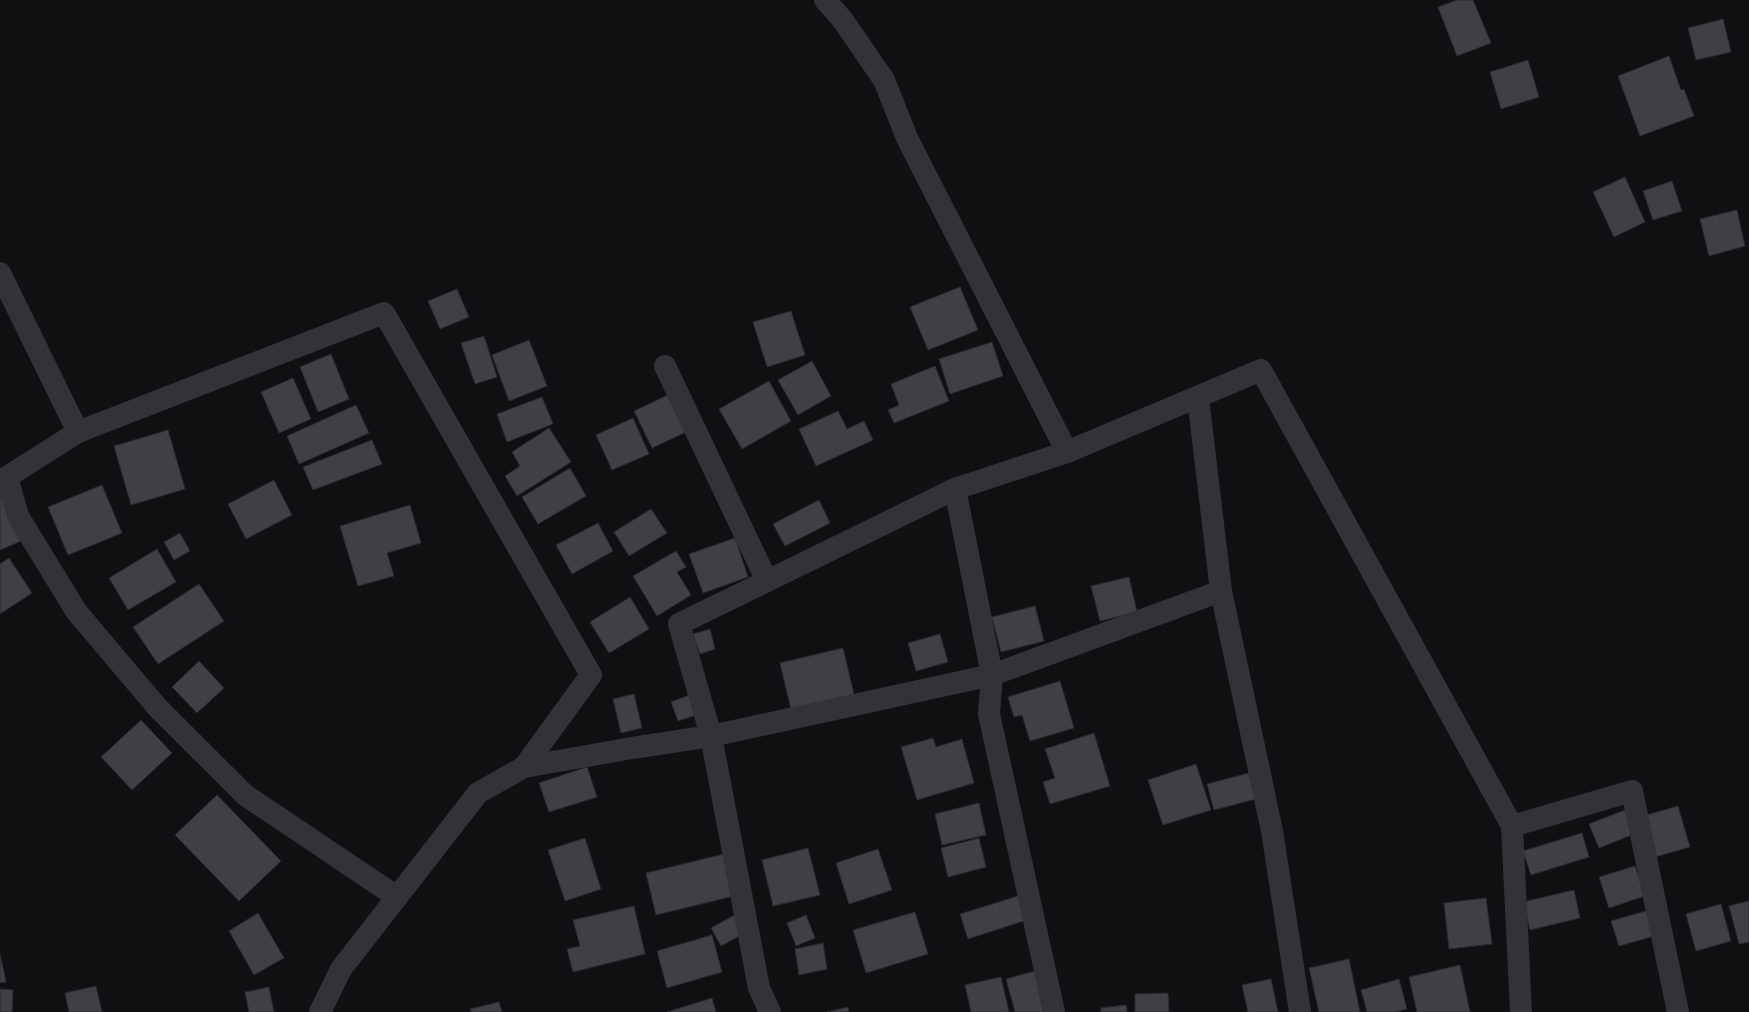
<svg xmlns="http://www.w3.org/2000/svg" width="1749" height="1012" viewBox="0 0 1749 1012" font-family="'Open Sans',sans-serif">
  <rect width="100%" height="100%" fill="#101012"/>
  <g fill="#3f4045" stroke="#2a2b2e">
    <polygon points="1457,0 1473,0 1491,43 1457,56 1438,7"/>
    <polygon points="1723,19 1731,52 1696,60 1688,28"/>
    <polygon points="1669,56 1681,90 1684,89 1694,116 1640,136 1618,76"/>
    <polygon points="1528,60 1539,97 1501,109 1490,72"/>
    <polygon points="1625,177 1645,222 1614,237 1593,192"/>
    <polygon points="1672,181 1682,211 1653,220 1643,191"/>
    <polygon points="1737,210 1745,246 1709,256 1700,219"/>
    <polygon points="960,287 978,330 928,350 910,307"/>
    <polygon points="457,289 469,317 440,329 428,301"/>
    <polygon points="791,311 805,355 767,367 753,322"/>
    <polygon points="484,336 497,377 475,384 461,343"/>
    <polygon points="529,340 547,386 509,401 492,355"/>
    <polygon points="992,342 1003,376 950,394 939,359"/>
    <polygon points="331,354 349,399 318,412 300,367"/>
    <polygon points="812,361 831,396 798,415 778,380"/>
    <polygon points="935,366 949,401 894,423 888,410 899,405 891,384"/>
    <polygon points="293,378 311,419 279,433 261,392"/>
    <polygon points="769,381 791,421 742,449 719,409"/>
    <polygon points="668,395 686,432 652,448 634,411"/>
    <polygon points="542,397 553,424 507,442 497,414"/>
    <polygon points="356,405 369,433 299,464 287,436"/>
    <polygon points="838,411 847,429 864,421 873,440 816,466 799,429"/>
    <polygon points="633,418 649,454 612,470 596,435"/>
    <polygon points="549,428 571,462 517,496 505,476 520,466 512,452"/>
    <polygon points="168,430 185,489 131,505 114,446"/>
    <polygon points="372,440 382,464 313,490 303,467"/>
    <polygon points="570,468 586,496 538,524 522,497"/>
    <polygon points="274,480 292,515 246,539 228,504"/>
    <polygon points="102,485 122,533 68,555 48,507"/>
    <polygon points="0,491 21,541 0,550"/>
    <polygon points="819,500 830,523 785,546 773,524"/>
    <polygon points="410,505 421,543 387,553 394,576 358,586 340,526"/>
    <polygon points="651,509 667,533 629,556 614,532"/>
    <polygon points="598,523 613,551 572,574 556,545"/>
    <polygon points="180,533 190,551 174,560 164,542"/>
    <polygon points="735,538 748,577 703,593 689,554"/>
    <polygon points="157,549 176,582 128,610 109,578"/>
    <polygon points="676,551 686,567 677,572 691,595 657,616 633,576"/>
    <polygon points="9,558 32,593 0,614 0,564"/>
    <polygon points="1129,577 1137,612 1100,621 1091,586"/>
    <polygon points="199,584 224,621 158,664 133,627"/>
    <polygon points="630,597 649,629 609,653 590,622"/>
    <polygon points="1035,606 1044,641 1001,652 992,617"/>
    <polygon points="710,629 715,649 700,654 693,634"/>
    <polygon points="940,634 948,662 916,671 908,643"/>
    <polygon points="843,648 856,703 793,718 780,663"/>
    <polygon points="199,661 224,688 197,713 172,687"/>
    <polygon points="1060,681 1074,728 1030,741 1022,715 1014,717 1008,697"/>
    <polygon points="695,693 702,713 678,721 671,702"/>
    <polygon points="634,694 642,728 621,733 613,699"/>
    <polygon points="141,720 172,753 132,790 101,757"/>
    <polygon points="1094,733 1110,786 1050,804 1043,782 1055,778 1045,749"/>
    <polygon points="933,738 936,747 962,739 974,783 917,800 901,747"/>
    <polygon points="1196,764 1211,810 1163,825 1148,780"/>
    <polygon points="587,767 597,797 549,812 539,783"/>
    <polygon points="1249,773 1256,799 1214,810 1207,784"/>
    <polygon points="217,795 281,861 239,901 175,835"/>
    <polygon points="979,803 986,835 942,845 935,814"/>
    <polygon points="1678,806 1690,847 1655,857 1643,816"/>
    <polygon points="1625,810 1634,834 1599,848 1589,824"/>
    <polygon points="1582,833 1589,857 1531,875 1523,851"/>
    <polygon points="585,838 601,889 565,901 548,850"/>
    <polygon points="979,838 986,867 948,877 941,848"/>
    <polygon points="808,848 820,895 773,906 762,860"/>
    <polygon points="878,849 892,890 849,904 836,863"/>
    <polygon points="724,854 734,896 656,915 646,873"/>
    <polygon points="1635,866 1645,896 1609,908 1599,877"/>
    <polygon points="1574,890 1580,918 1530,930 1523,902"/>
    <polygon points="1028,893 1036,917 968,939 960,914"/>
    <polygon points="1486,898 1492,944 1449,949 1444,903"/>
    <polygon points="1749,901 1749,942 1739,944 1729,906"/>
    <polygon points="1721,904 1731,941 1696,951 1686,914"/>
    <polygon points="634,906 645,954 573,972 567,949 580,946 573,920"/>
    <polygon points="1646,911 1654,936 1619,946 1611,921"/>
    <polygon points="915,912 928,954 866,973 853,930"/>
    <polygon points="258,913 284,958 254,975 229,931"/>
    <polygon points="738,913 748,931 721,946 711,928"/>
    <polygon points="806,915 815,938 796,946 787,923"/>
    <polygon points="712,935 722,972 667,988 657,951"/>
    <polygon points="823,943 827,969 799,975 795,949"/>
    <polygon points="0,954 6,982 0,983"/>
    <polygon points="1349,959 1360,1012 1319,1012 1309,968"/>
    <polygon points="1460,965 1470,1012 1417,1012 1409,977"/>
    <polygon points="1045,968 1058,1012 1015,1012 1006,979"/>
    <polygon points="1001,977 1009,1012 971,1012 965,985"/>
    <polygon points="1271,979 1278,1012 1248,1012 1242,985"/>
    <polygon points="1399,979 1407,1009 1396,1012 1367,1012 1361,990"/>
    <polygon points="96,986 102,1012 69,1012 65,993"/>
    <polygon points="269,987 274,1012 249,1012 245,992"/>
    <polygon points="0,989 13,990 12,1012 0,1012"/>
    <polygon points="1168,993 1169,1012 1135,1012 1135,994"/>
    <polygon points="712,998 716,1012 667,1012"/>
    <polygon points="499,1002 502,1012 471,1012 470,1009"/>
    <polygon points="1126,1005 1127,1012 1101,1012 1101,1008"/>
    <polygon points="848,1007 849,1012 827,1012"/>
  </g>
  <g fill="none" stroke-linecap="round" stroke-linejoin="round">
    <g stroke="#313336" stroke-width="22">
      <polyline points="825,0 842,19 884,80 907,138 1067,452"/>
      <polyline points="0,273 78,432"/>
      <polyline points="665,366 767,581"/>
      <polyline points="1221,591 1272,831 1300,1012"/>
      <polyline points="1512,826 1521,1012"/>
      <polyline points="397,897 245,795 157,707 76,611 18,516 7,477 78,432 384,313 591,675 524,767"/>
      <polyline points="320,1012 341,969 478,793 524,767 632,748 711,736 679,624 955,489 1067,452 1261,370 1512,826 1632,791 1678,1012"/>
      <polyline points="770,1012 759,988 711,736 992,675 955,489"/>
      <polyline points="1054,1012 989,714 992,675 1221,591 1198,398"/>
    </g>
  </g>
</svg>
